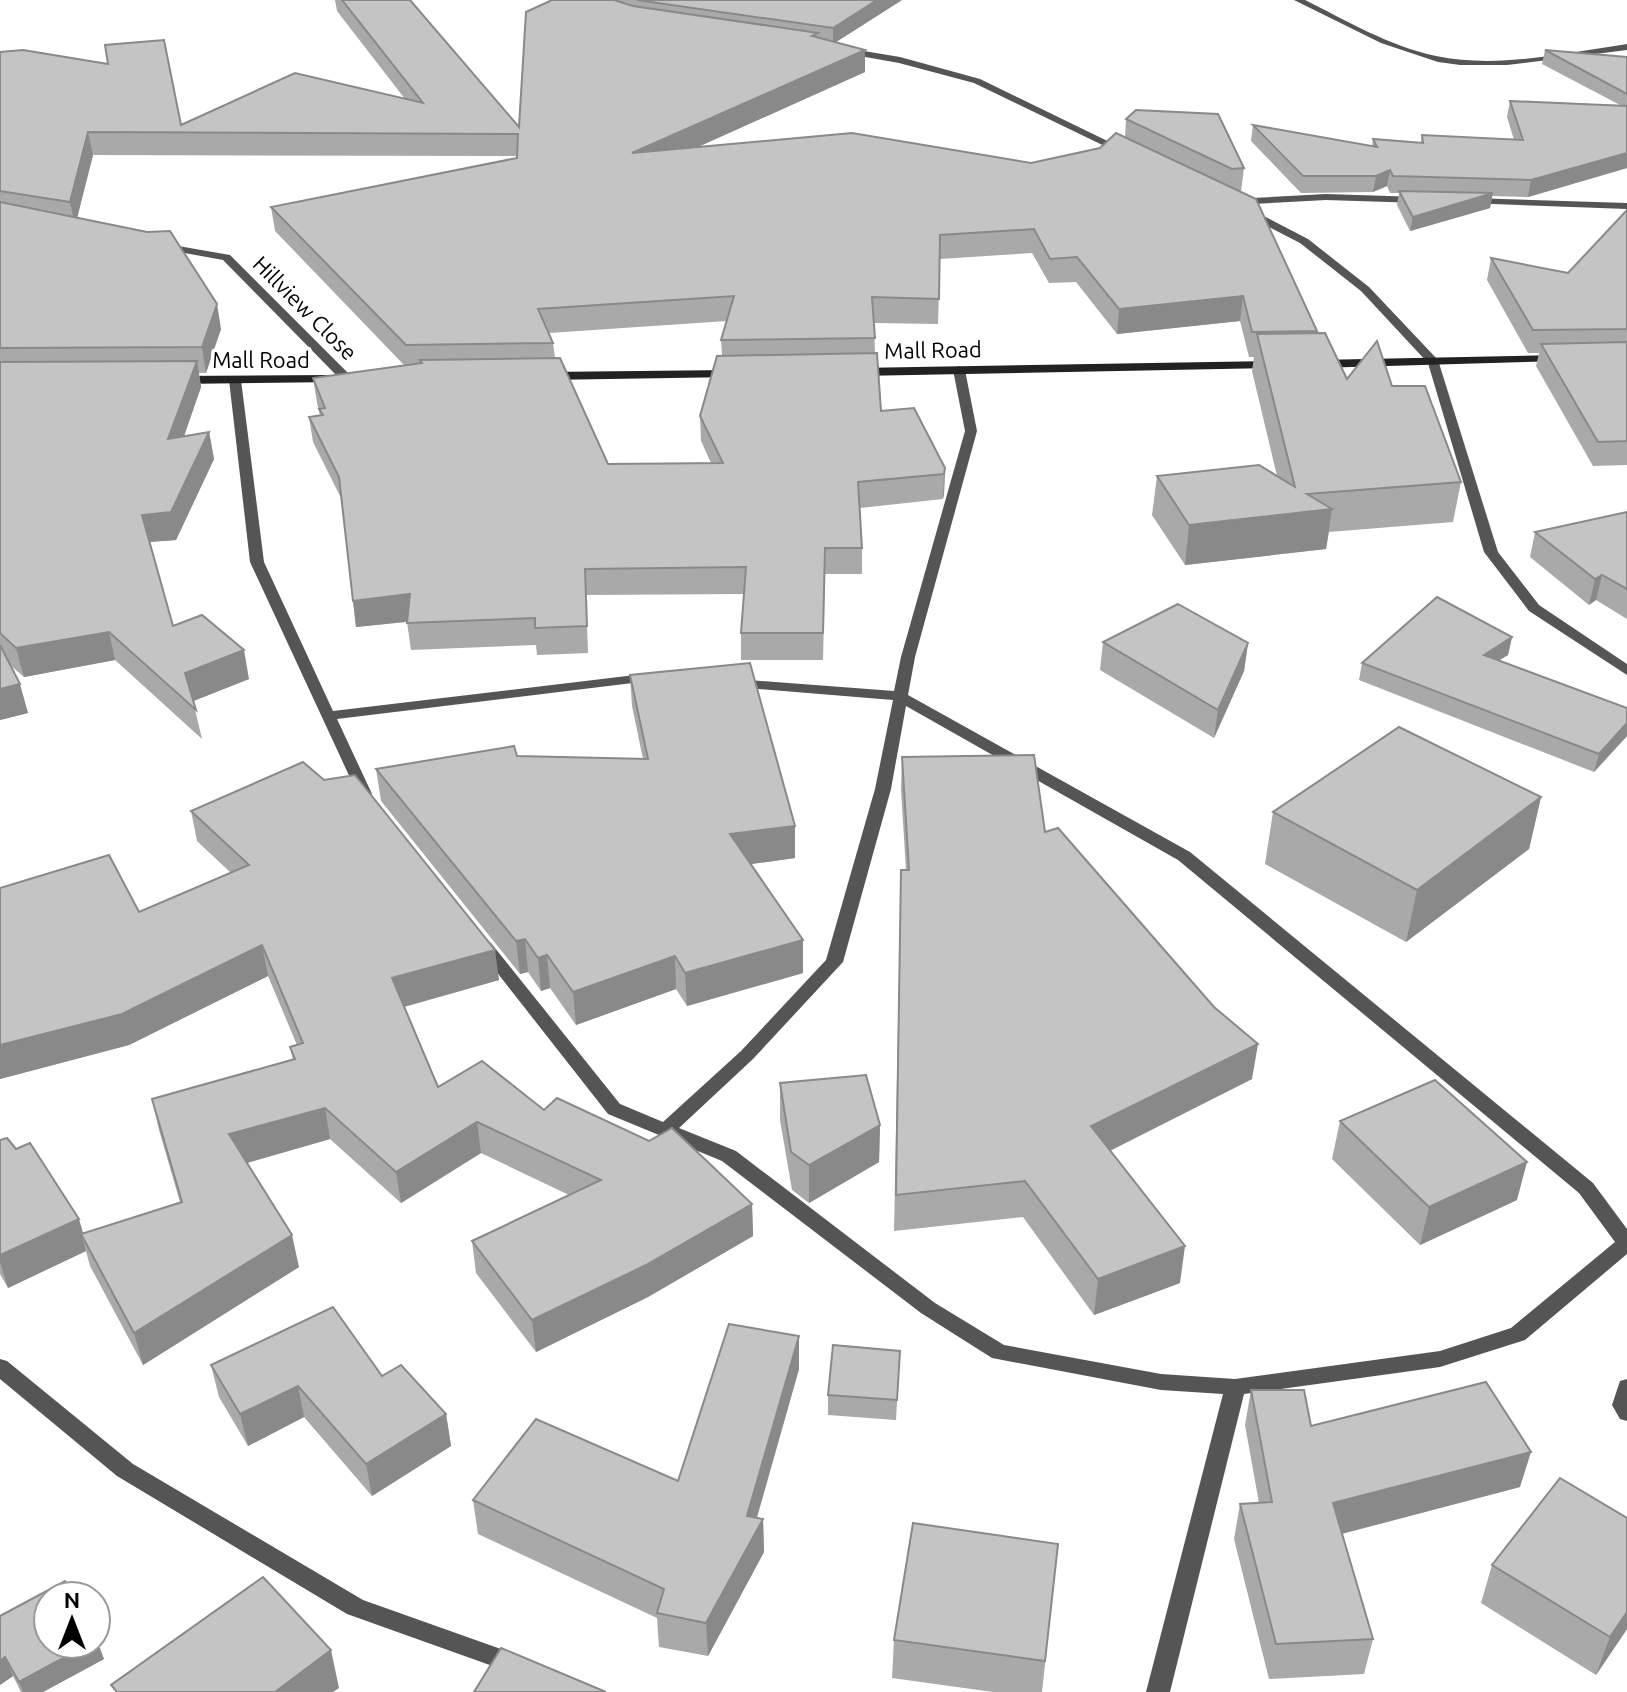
<svg xmlns="http://www.w3.org/2000/svg" width="1627" height="1692" viewBox="0 0 1627 1692" font-family="Ubuntu,sans-serif">
  <rect width="100%" height="100%" fill="#fff"/>
  <g fill="none" stroke-linecap="round" stroke-linejoin="round">
    <g fill="#555" fill-rule="evenodd">
      <path d="M1294 0H1305C1347 21 1389 46 1436 56 1498 69 1565 53 1627 44V50L1507 65H1460L1438 62 1381 43Z"/>
      <polygon points="846,48 900,57 980,79 1128,151 1119,153 974,83 899,63 843,53 841,51"/>
      <polygon points="1326,194 1420,197 1425,200 1420,203 1326,200 1235,205 1230,202 1235,199"/>
      <polygon points="1471,198 1627,203 1627,209 1467,203 1467,199"/>
      <polygon points="1244,210 1252,210 1308,239 1369,287 1438,360 1498,552 1539,605 1627,664 1627,675 1529,611 1484,552 1428,363 1361,291 1300,243 1244,214"/>
      <polygon points="161,243 230,255 351,376 351,382 343,382 223,260 157,248 157,244"/>
      <path d="M959 366 965 370 977 431 915 657 908 695 1190 852 1593 1183 1627 1229V1254L1525 1340 1440 1367 1244 1394 1170 1692H1146L1223 1394 1161 1390 992 1358 921 1313 722 1161 608 1114 477 947 485 942 491 943 620 1104 663 1122 741 1051 826 960 875 789 893 700 735 687 728 683 735 679 894 691 901 657 965 431 953 370ZM906 706 1178 860 1579 1193 1615 1242 1511 1328 1440 1351 1235 1379 1161 1374 1004 1345 935 1303 736 1151 679 1128 753 1059 843 962 891 789Z"/>
      <polygon points="235,376 241,380 264,562 333,711 652,673 659,677 657,680 337,719 372,794 369,797 359,797 250,562 229,380"/>
      <polygon points="0,1359 7,1361 133,1464 363,1600 523,1657 527,1664 523,1671 515,1674 347,1614 117,1476 0,1379"/>
      <polygon points="1627,1379 1627,1421 1620,1419 1612,1405 1620,1381"/>
    </g>
    <g fill="#222" fill-rule="evenodd">
      <polygon points="1558,355 1564,359 1562,361 1317,368 1311,364 1317,360"/>
      <polygon points="1274,361 1280,365 1278,368 858,376 852,372 858,368"/>
      <polygon points="730,370 736,374 734,377 546,380 540,376 546,372"/>
      <polygon points="334,375 338,376 338,382 178,384 172,380 178,376"/>
    </g>
  </g>
  <g fill="#a9a9a9" fill-rule="evenodd">
    <path d="M335 0H410L519 127 552 0H902L836 42 865 72 698 147 1031 163 1100 148 1125 137 1126 119 1244 168 1241 192 1317 331V333L1347 379 1392 386 1461 482 1453 522 1329 532 1326 549 1185 565 1152 515 1157 476H1277L1252 371 1254 357H1249L1240 321 1117 334 1076 282 1049 283 1032 253 940 259 938 324 874 323 875 353 881 411 945 468 944 494 943 499 860 508 862 548V574H825L823 660H741V633L744 594 586 595 588 653 537 655 536 645 411 650 407 622 356 627 342 500 313 442 309 417 320 416 317 403 313 378 404 365 275 231 271 207 517 158V156L93 155 77 218 221 329 206 373H199L201 387 184 437 209 432 214 459 176 540 150 542 173 626 249 679 193 701 202 739 115 660 24 677 10 665 28 713 0 720V52L181 125 405 99 337 11ZM727 321 721 340 722 355 700 416 701 441 711 463 608 464 555 358 553 343 549 333Z"/>
    <polygon points="1545,50 1627,57 1627,168 1528,197 1492,196 1490,208 1410,231 1397,205 1399,193 1390,193 1387,186 1373,192 1301,193 1251,141 1253,125 1372,146 1373,139 1421,143 1422,135 1514,140 1507,117 1510,101 1620,105 1542,64"/>
    <polygon points="1627,210 1627,465 1593,466 1536,366 1539,353 1528,353 1487,280 1491,258 1568,273"/>
    <polygon points="1627,512 1627,619 1596,600 1589,605 1530,557 1535,532"/>
    <polygon points="1512,637 1508,655 1499,660 1627,708 1627,736 1594,772 1359,680 1362,663"/>
    <polygon points="1103,642 1248,643 1244,671 1214,738 1100,670"/>
    <polygon points="630,675 795,826 795,858 750,864 803,940 803,973 687,1006 676,989 576,1025 550,988 541,991 528,972 520,974 381,801 376,769 517,756 643,759 632,706"/>
    <polygon points="902,757 1045,832 1252,1079 1110,1151 1180,1283 1094,1315 1023,1217 894,1231 901,870 906,870 901,790"/>
    <polygon points="1541,797 1529,849 1406,942 1265,864 1273,812"/>
    <polygon points="191,811 499,980 404,1007 438,1087 544,1110 752,1204 753,1236 648,1297 536,1352 476,1273 472,1241 569,1195 481,1153 401,1203 330,1139 247,1163 299,1267 143,1365 90,1266 86,1251 8,1288 0,1274 0,1140 83,1234 180,1202 159,1130 152,1099 293,1060 290,1047 297,1045 268,976 129,1045 0,1079 0,888 139,912 231,873 197,841"/>
    <polygon points="780,1083 880,1125 879,1162 809,1203 792,1190 780,1120"/>
    <polygon points="1340,1121 1517,1200 1420,1245 1332,1159"/>
    <polygon points="900,1351 896,1420 828,1415 828,1395"/>
    <polygon points="211,1365 382,1376 446,1414 451,1446 372,1496 304,1417 248,1446 219,1397"/>
    <polygon points="799,1369 757,1518 763,1519 764,1552 708,1656 659,1647 657,1618 478,1534 473,1500 678,1481"/>
    <polygon points="1251,1390 1311,1426 1520,1487 1342,1534 1373,1639 1364,1674 1269,1679 1234,1539 1240,1504 1259,1503 1245,1425"/>
    <polygon points="1627,1518 1627,1629 1596,1675 1481,1603 1492,1565"/>
    <polygon points="1058,1544 1042,1692 993,1692 892,1678 894,1640"/>
    <polygon points="0,1616 104,1659 43,1692 21,1692 13,1676 0,1685"/>
  </g>
  <g fill="#898989">
    <polygon points="877,0 902,0 833,44 833,28"/>
    <polygon points="865,50 865,72 633,176 632,153"/>
    <polygon points="88,132 93,155 75,226 70,202"/>
    <polygon points="1627,153 1627,168 1528,197 1531,180"/>
    <polygon points="1390,170 1387,186 1373,192 1376,176"/>
    <polygon points="1493,193 1490,208 1410,231 1413,217"/>
    <polygon points="1243,296 1240,321 1117,334 1119,309"/>
    <polygon points="217,304 221,329 206,373 202,347"/>
    <polygon points="197,361 201,387 173,466 168,439"/>
    <polygon points="209,432 214,459 176,540 148,542 142,515"/>
    <polygon points="945,468 944,494 943,499 944,474"/>
    <polygon points="1332,509 1326,549 1185,565 1189,525"/>
    <polygon points="1602,575 1596,600 1589,605 1595,579"/>
    <polygon points="410,594 413,621 356,627 353,601"/>
    <polygon points="109,632 115,660 24,677 16,648"/>
    <polygon points="1512,637 1508,655 1480,672 1484,655"/>
    <polygon points="1248,643 1244,671 1214,738 1218,710"/>
    <polygon points="244,650 249,679 191,702 185,673"/>
    <polygon points="20,684 28,713 0,720 0,689"/>
    <polygon points="1627,723 1627,736 1594,772 1599,754"/>
    <polygon points="1541,797 1529,849 1406,942 1417,890"/>
    <polygon points="795,826 795,858 731,867 730,834"/>
    <polygon points="525,939 528,972 520,974 516,941"/>
    <polygon points="803,940 803,973 687,1006 685,973"/>
    <polygon points="262,945 268,976 129,1045 0,1079 0,1045"/>
    <polygon points="495,950 499,980 396,1009 392,978"/>
    <polygon points="547,955 550,988 541,991 538,958"/>
    <polygon points="675,956 676,989 576,1025 573,992"/>
    <polygon points="1258,1044 1252,1079 1087,1162 1091,1126"/>
    <polygon points="325,1108 330,1139 236,1166 229,1134"/>
    <polygon points="477,1122 481,1153 401,1203 396,1172"/>
    <polygon points="880,1125 879,1162 809,1203 809,1165"/>
    <polygon points="1527,1162 1517,1200 1420,1245 1429,1207"/>
    <polygon points="752,1204 753,1236 648,1297 536,1352 532,1320"/>
    <polygon points="79,1219 86,1243 81,1234 86,1251 8,1288 0,1262 0,1255"/>
    <polygon points="292,1235 299,1267 143,1365 134,1333"/>
    <polygon points="1185,1246 1180,1283 1094,1315 1098,1279"/>
    <polygon points="799,1336 799,1369 749,1544 763,1519 764,1552 708,1656 706,1623 747,1516"/>
    <polygon points="298,1386 304,1417 248,1446 240,1414"/>
    <polygon points="446,1414 451,1446 372,1496 366,1464"/>
    <polygon points="1531,1452 1520,1487 1325,1538 1333,1503"/>
    <polygon points="1627,1612 1627,1629 1596,1675 1610,1637"/>
    <polygon points="96,1640 97,1640 104,1659 43,1692 23,1692 19,1682 89,1644 96,1644"/>
    <polygon points="331,1650 339,1688 333,1692 275,1692"/>
    <polygon points="5,1657 13,1676 0,1685 0,1661"/>
  </g>
  <g fill="#c4c4c4" stroke="#898989" stroke-width="2">
    <polygon points="342,0 410,0 519,127 526,12 552,0 614,0 633,6 818,33 812,36 865,50 632,153 852,133 1031,163 1100,148 1116,133 1256,199 1317,331 1252,332 1243,296 1119,309 1077,257 1050,259 1034,229 940,235 939,299 872,297 875,338 721,340 734,296 538,309 553,343 406,345 271,207 517,158 518,134 88,132 70,202 0,191 0,52 23,50 108,64 105,45 164,40 181,125 295,73 423,103"/>
    <polygon points="637,0 877,0 833,28"/>
    <polygon points="1545,50 1627,57 1627,94"/>
    <polygon points="1510,101 1627,106 1627,153 1531,180 1393,176 1390,170 1376,176 1303,176 1253,125 1377,147 1373,139 1423,143 1422,135 1523,140"/>
    <polygon points="1136,110 1218,114 1244,168 1232,169 1126,119"/>
    <polygon points="1399,191 1493,193 1413,217"/>
    <polygon points="0,202 147,232 170,231 217,304 202,347 0,348"/>
    <polygon points="1627,210 1627,329 1533,330 1491,258 1568,273"/>
    <polygon points="1325,333 1347,379 1377,341 1392,386 1425,386 1461,482 1307,494 1332,509 1189,525 1157,476 1259,465 1295,487 1257,334"/>
    <polygon points="1627,342 1627,441 1598,442 1541,344"/>
    <polygon points="877,353 881,411 914,408 945,468 944,474 858,482 862,548 825,548 823,633 741,633 746,567 585,569 587,626 535,628 535,618 407,623 410,594 353,601 339,477 309,417 323,415 319,409 325,408 313,378 422,363 420,360 560,358 608,464 723,463 700,416 717,356"/>
    <polygon points="197,361 168,439 209,432 171,512 142,515 173,626 202,615 244,650 185,673 196,710 109,632 16,648 0,633 0,362"/>
    <polygon points="1627,512 1627,589 1602,575 1595,579 1535,532"/>
    <polygon points="1437,597 1512,637 1484,655 1627,708 1627,723 1599,754 1362,663"/>
    <polygon points="1178,604 1248,643 1218,710 1103,642"/>
    <polygon points="0,645 20,684 0,689"/>
    <polygon points="750,663 795,826 730,834 803,940 685,973 675,956 573,992 547,955 538,958 525,939 516,941 376,769 514,746 517,756 648,759 630,675"/>
    <polygon points="1399,727 1541,797 1417,890 1273,812"/>
    <polygon points="1034,755 1045,832 1058,828 1214,1007 1258,1044 1091,1126 1185,1246 1098,1279 1025,1181 896,1195 901,870 909,870 902,757"/>
    <polygon points="303,762 324,780 355,775 495,950 392,978 438,1087 482,1061 544,1110 557,1098 649,1141 672,1128 752,1204 646,1265 532,1320 472,1241 601,1180 477,1122 396,1172 325,1108 229,1134 292,1235 134,1333 81,1234 182,1202 152,1099 295,1059 290,1047 303,1043 262,945 122,1014 0,1045 0,888 109,855 139,912 249,865 191,811"/>
    <polygon points="866,1075 880,1125 809,1165 791,1152 780,1083"/>
    <polygon points="1435,1080 1527,1162 1429,1207 1340,1121"/>
    <polygon points="7,1138 16,1149 30,1143 79,1219 0,1255 0,1140"/>
    <polygon points="333,1307 382,1376 401,1365 446,1414 366,1464 298,1386 240,1414 211,1365"/>
    <polygon points="729,1324 799,1336 747,1516 763,1519 706,1623 657,1613 664,1589 473,1500 536,1419 678,1481"/>
    <polygon points="833,1345 900,1351 897,1400 828,1395"/>
    <polygon points="1486,1382 1531,1452 1333,1503 1373,1639 1276,1644 1240,1504 1272,1502 1251,1390 1304,1390 1311,1426"/>
    <polygon points="1560,1478 1627,1518 1627,1612 1610,1637 1492,1565"/>
    <polygon points="913,1523 1058,1544 1045,1661 894,1640"/>
    <polygon points="263,1577 331,1650 275,1692 117,1692 111,1685"/>
    <polygon points="65,1581 73,1596 48,1596 48,1644 89,1644 19,1682 5,1657 0,1661 0,1616"/>
    <polygon points="501,1648 606,1692 474,1692"/>
  </g>
  <g text-anchor="middle" stroke-width="7" stroke-linejoin="round" paint-order="stroke">
    <g font-size="22" fill="#000" stroke="#fff">
      <text transform="translate(305 308) rotate(45)" y="8">Hillview Close</text>
      <text transform="translate(933 350) rotate(-1)" y="8">Mall Road</text>
      <text x="261" y="368">Mall Road</text>
    </g>
  </g>
  <g transform="translate(72 1620)"><circle r="38" fill="#ffffff" stroke="#999999" stroke-width="2"/>
  <path d="M0-6L14 30L0 20L-14 30Z" fill="#000000"/>
  <text y="-12" font-size="22" font-weight="bold" text-anchor="middle" fill="#000000">N</text>
  </g>
</svg>
